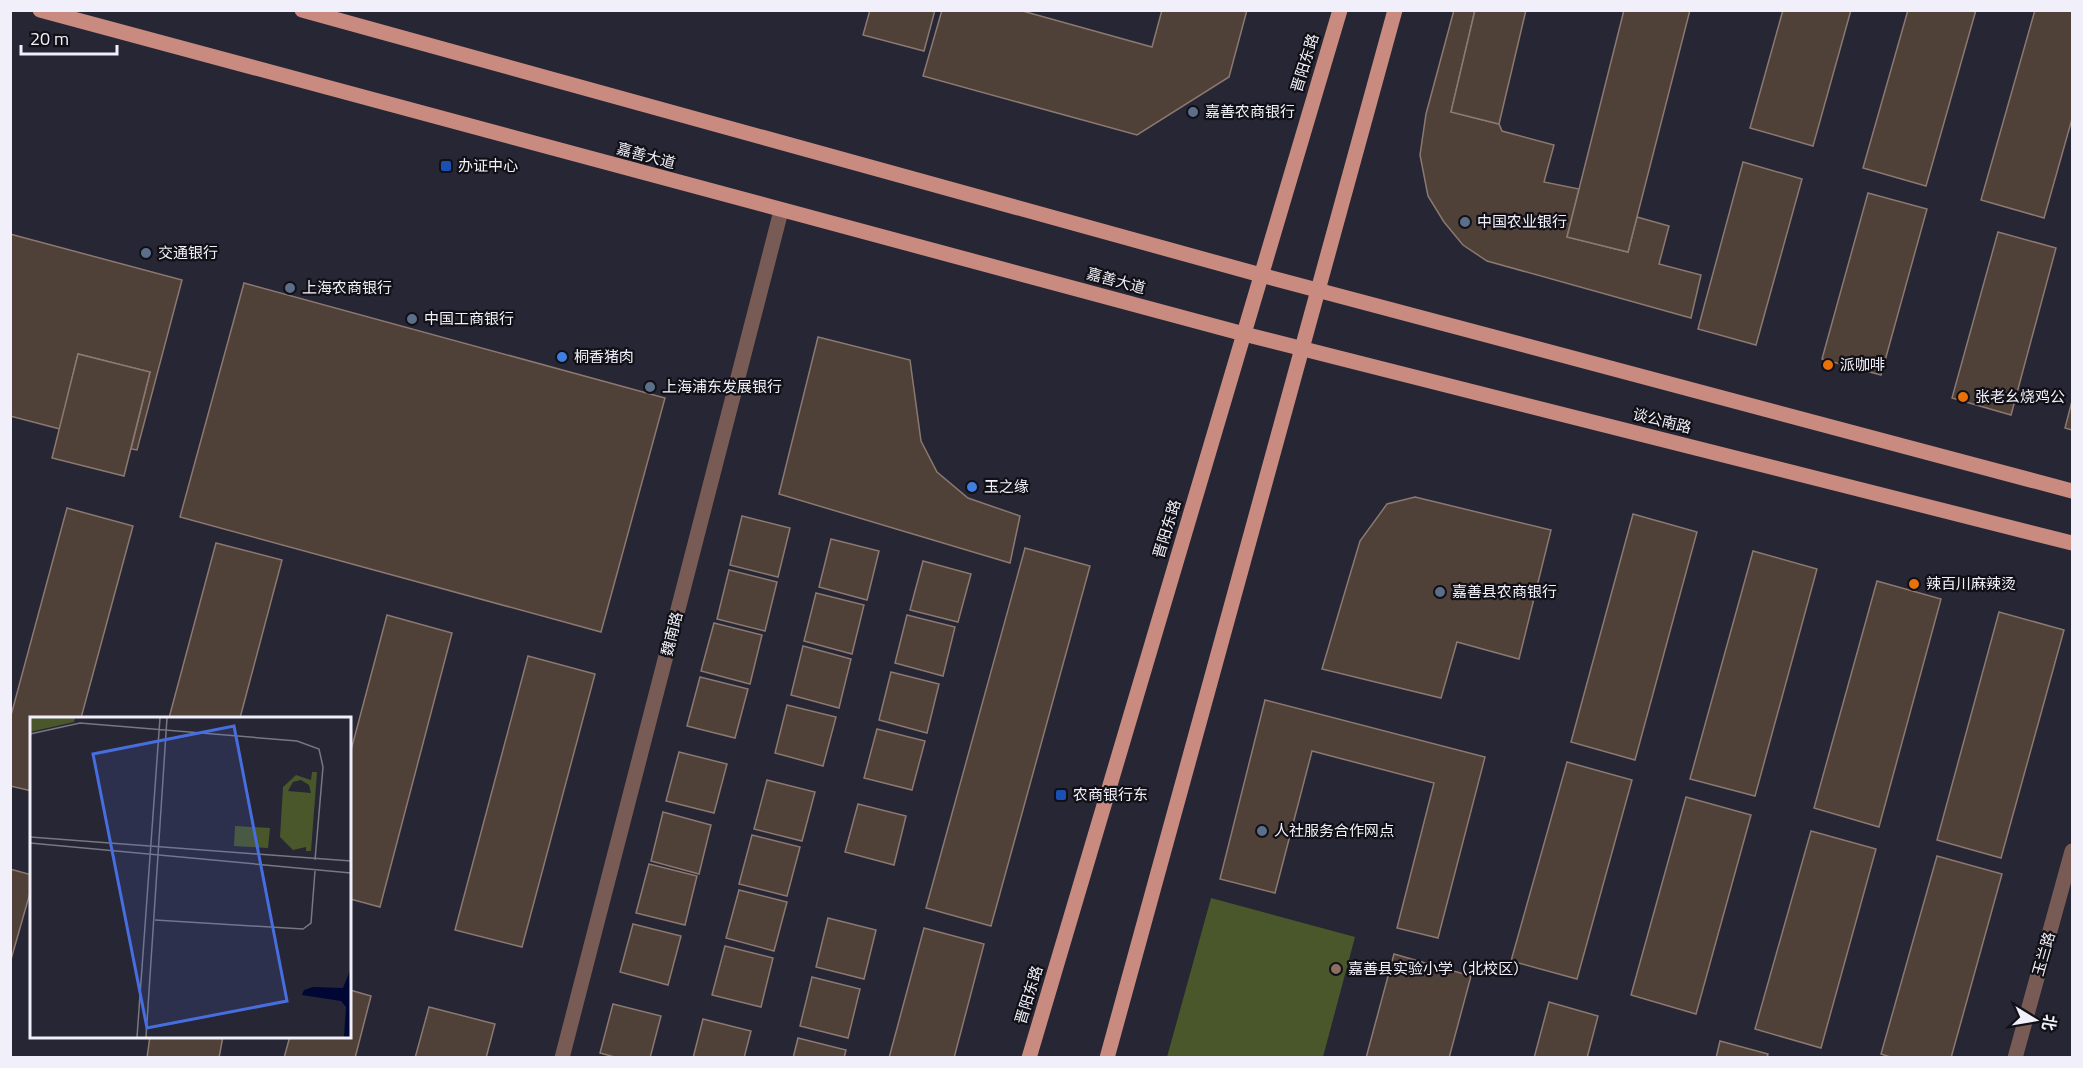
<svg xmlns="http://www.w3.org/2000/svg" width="2083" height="1068" viewBox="0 0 2083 1068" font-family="'Titillium Web','Noto Sans SC',sans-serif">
  <rect width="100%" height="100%" fill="#272634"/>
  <polygon fill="#49572a" points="1211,898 1355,937 1323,1057 1167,1057"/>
  <g fill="#4f4038" stroke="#8b7971" stroke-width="1.5">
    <polygon points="870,10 935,10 924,51 863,35"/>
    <polygon points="942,10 1019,10 1152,47 1162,10 1247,10 1229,77 1137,135 923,76"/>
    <polygon points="1454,10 1475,10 1451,112 1499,124 1502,131 1554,145 1544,182 1579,189 1567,237 1628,252 1637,217 1669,226 1659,264 1701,275 1691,318 1487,261 1463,245 1444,222 1428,196 1420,155 1426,114"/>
    <polygon points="1475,10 1526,10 1499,124 1451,112"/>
    <polygon points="1624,10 1690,10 1628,252 1567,237"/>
    <polygon points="1783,10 1851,10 1813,146 1750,128"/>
    <polygon points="1908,10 1976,10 1926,186 1863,168"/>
    <polygon points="2035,10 2072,10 2072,119 2044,218 1981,200"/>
    <polygon points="1743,162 1802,179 1756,345 1698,329"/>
    <polygon points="1868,193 1927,209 1881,375 1822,359"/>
    <polygon points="1998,232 2056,248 2011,415 1952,398"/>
    <polygon points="10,234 182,280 137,450 131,449 150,372 78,354 60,429 10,416"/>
    <polygon points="244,283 665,398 601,632 180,517"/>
    <polygon points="818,337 910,360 921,441 937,472 968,498 1020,516 1010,563 779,494"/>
    <polygon points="78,354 150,372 124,476 52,458"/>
    <polygon points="2072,401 2072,430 2065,428"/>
    <polygon points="1415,497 1551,530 1519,659 1457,642 1441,698 1322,669 1360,541 1387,504"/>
    <polygon points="67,508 133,526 81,718 32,718 32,791 10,786 10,719"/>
    <polygon points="1633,514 1697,532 1635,760 1571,742"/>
    <polygon points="742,516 790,528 778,577 730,565"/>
    <polygon points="831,539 879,551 867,600 819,587"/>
    <polygon points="216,543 282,560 240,718 169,718"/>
    <polygon points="1025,548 1090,566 991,926 926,908"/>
    <polygon points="1753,551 1817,569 1755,796 1690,779"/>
    <polygon points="923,561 971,574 958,622 910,610"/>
    <polygon points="729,570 777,582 765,631 717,619"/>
    <polygon points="1877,581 1941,599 1879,827 1814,808"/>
    <polygon points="816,593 864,605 852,654 804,641"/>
    <polygon points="1999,612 2064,630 2001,858 1937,840"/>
    <polygon points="387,615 452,633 380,907 350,899 350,754"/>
    <polygon points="907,615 955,627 943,676 895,663"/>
    <polygon points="714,623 762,635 750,684 701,671"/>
    <polygon points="803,646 851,659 839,708 791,695"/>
    <polygon points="528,656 595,674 522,947 455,930"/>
    <polygon points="891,672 939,684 927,733 879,720"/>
    <polygon points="700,677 748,689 735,738 687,726"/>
    <polygon points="1265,700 1485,757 1438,938 1397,928 1434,783 1312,751 1275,893 1220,879"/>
    <polygon points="787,705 836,717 823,766 775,753"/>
    <polygon points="877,729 925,741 912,790 864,778"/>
    <polygon points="679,752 727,764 714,813 666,801"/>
    <polygon points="1567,762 1632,780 1577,979 1511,961"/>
    <polygon points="767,780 815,792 802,841 754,829"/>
    <polygon points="1686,797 1751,815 1696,1014 1631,995"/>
    <polygon points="858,804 906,816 894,865 845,852"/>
    <polygon points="663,812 711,825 699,874 651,861"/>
    <polygon points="1811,831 1876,849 1821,1048 1755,1029"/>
    <polygon points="752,835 800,847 787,896 739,884"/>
    <polygon points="1937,856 2002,874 1951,1058 1893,1058 1881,1054"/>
    <polygon points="649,864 697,876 685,925 636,913"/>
    <polygon points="10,869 32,875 32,886 10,963"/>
    <polygon points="739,890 787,902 774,951 726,938"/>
    <polygon points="828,918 876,930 864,979 816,967"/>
    <polygon points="633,924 681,936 668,985 620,972"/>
    <polygon points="924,928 984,944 954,1058 889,1058"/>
    <polygon points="725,946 773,958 761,1007 712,995"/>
    <polygon points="1394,954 1471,976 1449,1058 1366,1058"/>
    <polygon points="812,977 860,989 848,1038 800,1026"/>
    <polygon points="350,990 371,996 355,1058 284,1058 290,1036 350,1036"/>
    <polygon points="1549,1002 1598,1016 1587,1058 1534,1058"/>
    <polygon points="613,1004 661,1016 650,1058 618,1058 600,1053"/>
    <polygon points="429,1007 495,1024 486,1058 415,1058"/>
    <polygon points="703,1019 751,1031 744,1058 693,1058"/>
    <polygon points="150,1036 223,1036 219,1058 147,1058"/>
    <polygon points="798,1038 846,1050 844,1058 793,1058"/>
    <polygon points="1720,1041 1768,1054 1767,1058 1716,1058"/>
  </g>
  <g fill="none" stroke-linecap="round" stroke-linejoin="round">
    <g stroke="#795b55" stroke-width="15">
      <polyline points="562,1058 781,211"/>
      <polyline points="2015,1058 2072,851"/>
    </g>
    <g stroke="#c98b80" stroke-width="15">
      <polyline points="40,10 1244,334 2072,543"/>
      <polyline points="302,10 1261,275 2072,491"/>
      <polyline points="1029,1058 1340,10"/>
      <polyline points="1107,1058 1395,10"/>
    </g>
  </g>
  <g fill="#5c6f8a" stroke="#111016" stroke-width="2">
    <circle cx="1193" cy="112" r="6"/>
    <circle cx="1465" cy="222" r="6"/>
    <circle cx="146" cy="253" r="6"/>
    <circle cx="290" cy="288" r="6"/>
    <circle cx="412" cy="319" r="6"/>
    <circle cx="650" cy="387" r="6"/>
    <circle cx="1440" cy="592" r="6"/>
    <circle cx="1262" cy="831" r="6"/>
  </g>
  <g fill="#1a4fb4" stroke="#111016" stroke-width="2">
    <rect x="440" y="160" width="12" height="12" rx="3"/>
    <rect x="1055" y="789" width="12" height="12" rx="3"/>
  </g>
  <g fill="#3f7fe0" stroke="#111016" stroke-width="2">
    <circle cx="562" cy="357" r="6"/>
    <circle cx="972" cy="487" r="6"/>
  </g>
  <g fill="#e8710a" stroke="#111016" stroke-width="2">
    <circle cx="1828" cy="365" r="6"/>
    <circle cx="1963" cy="397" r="6"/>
    <circle cx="1914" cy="584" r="6"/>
  </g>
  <circle fill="#8d6e63" stroke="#111016" stroke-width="2" cx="1336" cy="969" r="6"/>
  <g text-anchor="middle" stroke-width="4.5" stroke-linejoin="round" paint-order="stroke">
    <g font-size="15" fill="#f1f0fa" stroke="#111016">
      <text transform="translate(1305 63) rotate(-73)" y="5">晋阳东路</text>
      <text transform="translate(646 156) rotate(15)" y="5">嘉善大道</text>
      <text transform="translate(1116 281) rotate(15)" y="5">嘉善大道</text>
      <text transform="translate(1662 421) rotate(14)" y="5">谈公南路</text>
      <text transform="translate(1167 529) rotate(-73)" y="5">晋阳东路</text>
      <text transform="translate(672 634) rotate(-76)" y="5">魏南路</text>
      <text transform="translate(2044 954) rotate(-74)" y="5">玉兰路</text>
      <text transform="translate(1029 995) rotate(-73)" y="5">晋阳东路</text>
    </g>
    <g font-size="15" fill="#f1f0fa" stroke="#111016" text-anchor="start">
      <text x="1205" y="117">嘉善农商银行</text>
      <text x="458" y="171">办证中心</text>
      <text x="1477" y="227">中国农业银行</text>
      <text x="158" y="258">交通银行</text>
      <text x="302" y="293">上海农商银行</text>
      <text x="424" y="324">中国工商银行</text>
      <text x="574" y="362">桐香猪肉</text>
      <text x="1840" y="370">派咖啡</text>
      <text x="662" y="392">上海浦东发展银行</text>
      <text x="1975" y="402">张老幺烧鸡公</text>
      <text x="984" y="492">玉之缘</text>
      <text x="1926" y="589">辣百川麻辣烫</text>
      <text x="1452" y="597">嘉善县农商银行</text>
      <text x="1073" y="800">农商银行东</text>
      <text x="1274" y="836">人社服务合作网点</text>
      <text x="1348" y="974">嘉善县实验小学（北校区）</text>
    </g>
  </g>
  <g transform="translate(30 717)">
    <rect width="321" height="321" fill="#272634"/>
    <path d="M0 1H45L44 5 0 15ZM282 55H287L281 134H276V130L263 133 250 120 253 70 266 58 281 63ZM271 63 279 68 281 76 258 74 263 65ZM205 109 240 111 238 131 204 129Z" fill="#49572a" fill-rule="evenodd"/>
    <path d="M321 251V320H314L316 290 311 284 272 278 274 273 283 270 313 271Z" fill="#000734"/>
    <path fill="none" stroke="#787783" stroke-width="1.5" d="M0 17 50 6 267 24 289 32 293 50 285 143M0 120 321 144M0 126 321 156M125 203 273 212 281 206 285 154M107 320 130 1M116 320 137 1"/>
    <path fill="#476edf" fill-opacity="0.15" stroke="#476edf" stroke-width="3" d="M204 9 257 284 117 311 63 37Z"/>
    <rect width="321" height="321" fill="none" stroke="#f1f0fa" stroke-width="3"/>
  </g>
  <rect width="2083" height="1068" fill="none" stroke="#f1f0fa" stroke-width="24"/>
  <g transform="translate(2035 1020) rotate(101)" stroke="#111016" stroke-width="4.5" paint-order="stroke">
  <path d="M0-4.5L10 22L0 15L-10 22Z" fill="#f1f0fa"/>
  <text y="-9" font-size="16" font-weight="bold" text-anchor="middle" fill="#f1f0fa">北</text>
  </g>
  <path d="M21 45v9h96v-9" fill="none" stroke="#f1f0fa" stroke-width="3"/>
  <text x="30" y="45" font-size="18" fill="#f1f0fa" stroke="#111016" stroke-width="4.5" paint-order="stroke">20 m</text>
</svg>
